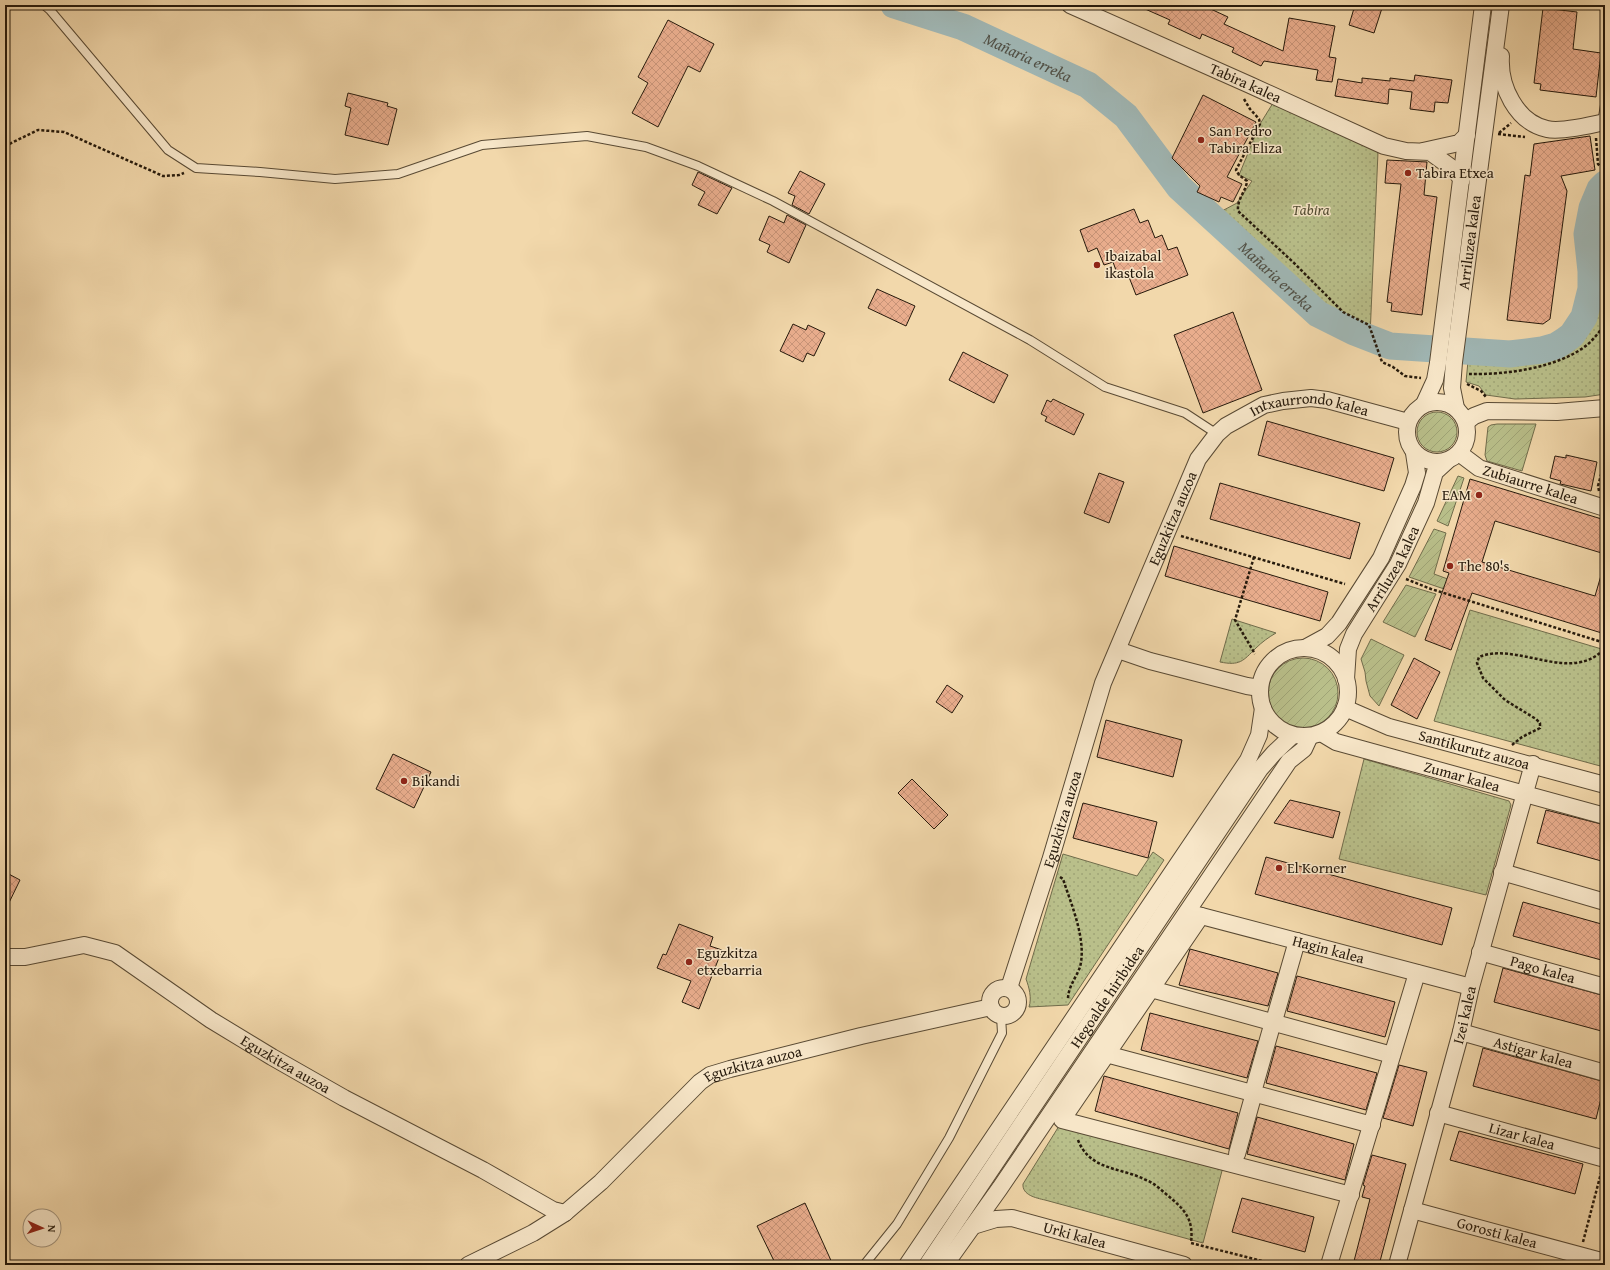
<svg xmlns="http://www.w3.org/2000/svg" width="1610" height="1270" viewBox="0 0 1610 1270" font-family="'Gentium Book Plus',serif">
  <defs>
    <pattern id="grass-dots" width="8" height="8" patternUnits="userSpaceOnUse"><rect width="8" height="8" fill="#b9bf8a"/><path d="M2 2h.1M6 6h.1" fill="none" stroke="#9fa476" stroke-width="1.8" stroke-linecap="round"/></pattern>
    <pattern id="garden-furrows" width="10" height="10" patternUnits="userSpaceOnUse"><rect width="10" height="10" fill="#b9bf8a"/><path d="M-1 1l2-2M0 10L10 0M9 11l2-2" fill="none" stroke="#9fa476"/></pattern>
    <pattern id="building-cross-hatch" width="8" height="8" patternUnits="userSpaceOnUse"><rect width="8" height="8" fill="#e9ad8d"/><path d="M0 0l8 8M0 8l8-8" fill="none" stroke="#c89478"/></pattern>
  </defs>
  <rect width="100%" height="100%" fill="#f2d8ab"/>
  <filter id="stains"><feTurbulence type="fractalNoise" baseFrequency=".005" numOctaves="4"/><feColorMatrix values="0 0 0 0 .2 0 0 0 0 .09 0 0 0 0 .02 0 0 0 .5 -.17"/></filter>
  <radialGradient id="worn" r=".72"><stop offset=".6" stop-color="#630" stop-opacity="0"/><stop offset="1" stop-color="#630" stop-opacity=".3"/></radialGradient>
  <g fill="url(#grass-dots)" stroke="#706c4b">
    <polygon points="1273,103 1378,152 1370,336 1321,316 1309,299 1281,276 1255,247 1220,212 1237,203 1252,181 1239,175 1260,124"/>
    <path d="M1605 202V394L1585 397 1515 399 1486 395 1479 386 1466 382 1468 361C1514 366 1573 367 1593 316 1599 300 1599 282 1599 265 1599 260 1597 255 1597 250 1596 234 1597 217 1605 202Z"/>
    <polygon points="1470,610 1605,650 1604,767 1434,721"/>
    <path d="M1232 619 1235 620 1276 633C1269 637 1262 642 1256 648 1243 661 1240 666 1220 662Z"/>
    <polygon points="1364,759 1509,801 1511,805 1486,895 1339,859"/>
    <path d="M1153 852 1164 860 1068 1005 1029 1007C1032 998 1029 987 1026 979L1063 854 1137 876Z"/>
    <path d="M1059 1126 1223 1167 1203 1243 1045 1200C1036 1198 1022 1195 1023 1184Z"/>
  </g>
  <g fill="url(#garden-furrows)" stroke="#706c4b">
    <circle cx="1437" cy="432" r="20"/>
    <polygon points="1497,424 1536,424 1522,471 1487,461 1485,455 1488,427 1491,425"/>
    <polygon points="1458,476 1464,478 1448,526 1437,521"/>
    <polygon points="1434,529 1446,533 1434,574 1456,582 1453,592 1409,577"/>
    <polygon points="1406,585 1436,594 1415,637 1383,622"/>
    <polygon points="1371,639 1404,655 1379,706 1370,696 1366,681 1365,672 1361,659"/>
    <circle cx="1303" cy="693" r="35"/>
  </g>
  <g fill="none" stroke-linecap="round" stroke-linejoin="round">
    <path stroke="#a0b7b5" stroke-width="27" id="s1" d="M894 5 963 27 1088 85 1126 116 1179 187 1318 314 1354 332 1390 346 1510 354 1542 350 1556 346 1564 341 1572 335 1584 317 1591 289V271L1587 234 1592 208 1600 189 1605 184"/>
  </g>
  <g fill="url(#building-cross-hatch)" stroke="#261a0c">
    <polygon points="1136,5 1202,5 1228,17 1224,24 1283,51 1289,18 1335,26 1329,57 1336,58 1332,82 1316,80 1318,70 1264,61 1261,66 1232,52 1234,48 1202,34 1200,39 1168,24 1170,20"/>
    <polygon points="1355,5 1383,5 1374,33 1349,25"/>
    <polygon points="1543,8 1577,12 1573,49 1601,53 1596,97 1540,90 1541,84 1534,83"/>
    <polygon points="668,20 714,44 700,72 688,66 658,127 632,113 648,83 638,77"/>
    <polygon points="1415,75 1452,80 1448,103 1435,102 1434,112 1410,109 1412,92 1389,89 1388,104 1335,96 1338,79 1362,83 1362,78 1390,81 1390,78 1414,81"/>
    <polygon points="348,93 388,103 387,106 397,109 388,145 345,135 351,108 345,106"/>
    <polygon points="1203,95 1256,122 1227,177 1242,184 1233,202 1221,197 1219,202 1197,192 1200,186 1172,158"/>
    <polygon points="1590,136 1595,170 1561,176 1567,191 1550,319 1543,324 1507,320 1525,175 1530,176 1534,144"/>
    <polygon points="1387,160 1427,162 1424,195 1437,197 1422,315 1391,311 1392,303 1387,302 1401,184 1385,183"/>
    <polygon points="800,171 825,184 809,214 792,205 795,196 788,193"/>
    <polygon points="698,172 732,188 717,214 698,205 705,192 692,185"/>
    <polygon points="1134,209 1140,223 1148,220 1155,238 1162,235 1168,250 1177,247 1188,275 1136,295 1127,272 1118,276 1113,262 1104,265 1097,248 1088,252 1080,230"/>
    <polygon points="787,215 806,225 789,263 767,252 770,245 759,240 769,216 784,223"/>
    <polygon points="877,289 915,306 906,326 868,308"/>
    <polygon points="1233,312 1262,390 1203,413 1174,335"/>
    <polygon points="793,324 806,330 808,325 825,333 814,356 807,353 803,362 780,351"/>
    <polygon points="963,352 1008,375 994,403 949,380"/>
    <polygon points="1053,399 1084,414 1074,435 1045,421 1047,417 1041,414 1047,400 1051,402"/>
    <polygon points="1267,421 1394,458 1384,491 1258,455"/>
    <polygon points="1566,455 1597,462 1591,491 1565,485 1560,484 1561,481 1550,478 1555,456 1566,458"/>
    <polygon points="1099,473 1124,482 1109,523 1084,513"/>
    <polygon points="1470,479 1605,520 1605,554 1495,521 1482,562 1595,596 1602,572 1605,572 1605,634 1472,593 1451,650 1425,640 1449,573 1443,571"/>
    <polygon points="1220,483 1360,523 1350,559 1210,519"/>
    <polygon points="1174,546 1328,592 1320,621 1165,576"/>
    <polygon points="1414,658 1440,672 1417,719 1391,705"/>
    <polygon points="947,685 963,696 952,713 936,702"/>
    <polygon points="1106,720 1182,740 1173,777 1097,757"/>
    <polygon points="393,754 431,772 414,808 376,789"/>
    <polygon points="912,779 948,815 934,829 898,793"/>
    <polygon points="1290,800 1340,812 1333,838 1274,823"/>
    <polygon points="1083,803 1157,822 1148,858 1073,838"/>
    <polygon points="1546,810 1605,825 1605,862 1537,843"/>
    <polygon points="1266,857 1452,908 1442,945 1255,894"/>
    <polygon points="5,872 20,880 5,911"/>
    <polygon points="1523,902 1605,925 1605,961 1513,936"/>
    <polygon points="679,924 713,937 710,946 722,950 699,1009 682,1002 691,981 657,968 663,954 666,955"/>
    <polygon points="1190,949 1278,973 1268,1006 1179,985"/>
    <polygon points="1503,968 1605,996 1605,1032 1494,1002"/>
    <polygon points="1297,976 1395,1002 1385,1037 1287,1011"/>
    <polygon points="1150,1013 1258,1041 1247,1078 1141,1050"/>
    <polygon points="1276,1046 1377,1073 1366,1110 1266,1083"/>
    <polygon points="1483,1048 1605,1082 1596,1119 1473,1086"/>
    <polygon points="1399,1065 1427,1072 1413,1126 1383,1118"/>
    <polygon points="1104,1076 1238,1113 1229,1149 1095,1111"/>
    <polygon points="1257,1117 1354,1144 1345,1180 1247,1154"/>
    <polygon points="1459,1131 1583,1164 1575,1194 1450,1160"/>
    <polygon points="1372,1155 1406,1164 1379,1265 1353,1265 1370,1199 1362,1197 1365,1186 1363,1185"/>
    <polygon points="1242,1198 1314,1217 1305,1252 1232,1232"/>
    <polygon points="805,1203 833,1265 776,1265 757,1226"/>
  </g>
  <g fill="none" stroke-linecap="round" stroke-linejoin="round">
    <g stroke="#594a34" stroke-width="10">
      <g id="service">
        <polyline points="44,5 50,10 168,150 196,168 260,172 335,179 398,174 482,145 587,136 646,147 698,166 773,201 1030,340 1105,387 1185,413 1217,434"/>
        <polyline points="1602,123 1605,105"/>
        <polyline points="864,1265 897,1224 949,1138 1002,1033 1001,1016"/>
      </g>
    </g>
    <g stroke="#594a34" stroke-width="18">
      <g id="minor">
        <path id="s2" d="M1070 5 1250 85 1384 146 1406 151 1430 152 1452 168 1462 179"/>
        <path d="M1501 56C1499 86 1516 122 1547 129 1559 132 1592 125 1605 122"/>
        <polyline points="1423,151 1459,143 1467,135"/>
        <circle cx="1437" cy="432" r="30"/>
        <polyline points="1424,404 1435,380 1438,363 1483,5"/>
        <path id="s3" d="M1456 408 1452 388 1454 362 1501 5"/>
        <polyline points="1466,422 1474,416 1487,411 1557,412 1605,408"/>
        <path id="s4" d="M1459 453 1479 468 1605 508"/>
        <polyline points="1305,648 1327,636 1339,623 1381,558 1413,486 1417,473 1414,453"/>
        <circle cx="1304" cy="692" r="44"/>
        <polyline points="1118,650 1150,661 1247,686 1260,688"/>
        <path id="s5" d="M1346 679 1348 649 1354 634 1398 564 1426 503 1435 472 1447 461"/>
        <path id="s6" d="M1345 708 1389 727 1605 785"/>
        <path id="s7" d="M1321 733 1336 742 1605 816"/>
        <polyline points="1502,872 1605,902"/>
        <path id="s8" d="M1190 913 1471 987"/>
        <polyline points="1201,916 1062,1120 1351,1195"/>
        <path id="s9" d="M1480 952 1605 987"/>
        <path id="s10" d="M5 957H25L84 945 115 953 211 1020 272 1057 344 1098 483 1170 553 1210 565 1213"/>
        <circle cx="1004" cy="1002" r="14"/>
        <path id="s11" d="M1009 988 1050 861 1103 683 1198 459 1217 434 1226 426 1264 405 1283 401 1311 398 1327 400 1408 422"/>
        <polyline points="1151,989 1392,1055"/>
        <polyline points="1276,1014 1297,941"/>
        <path id="s12" d="M1461 1032 1605 1073"/>
        <polyline points="1106,1054 1372,1125"/>
        <polyline points="1255,1085 1273,1022"/>
        <path id="s13" d="M1438 1113 1605 1159"/>
        <polyline points="1237,1154 1254,1093"/>
        <path id="s14" d="M1412 1210 1605 1262"/>
        <path id="s15" d="M973 1226 996 1219 1012 1218 1184 1265"/>
        <path id="s16" d="M468 1265 533 1233 565 1213 601 1182 700 1082 710 1075 730 1069 861 1036 991 1007"/>
        <polyline points="907,1265 1248,760 1259,735 1263,708"/>
        <path id="s17" d="M927 1265 1260 769 1274 753 1293 735"/>
        <polyline points="945,1265 1000,1188 1289,761 1304,749 1310,736"/>
        <polyline points="1329,1265 1417,973"/>
        <path id="s18" d="M1397 1265 1461 1032 1471 987 1533 764"/>
      </g>
    </g>
    <g stroke="#261a0c" stroke-width="2.5" stroke-dasharray="3 2" stroke-linecap="butt">
      <path d="M1244 99 1250 109 1259 119 1260 124 1236 170 1239 175 1247 181C1246 192 1237 198 1238 211L1294 263 1343 312 1369 325 1382 362 1393 367 1405 376 1421 378"/>
      <polyline points="1499,133 1511,123"/>
      <polyline points="1498,134 1525,137"/>
      <polyline points="1596,138 1598,164 1605,171"/>
      <polyline points="5,146 38,130 64,132 163,176 179,175 184,173"/>
      <polyline points="1599,331 1605,336"/>
      <path d="M1469 374C1505 375 1558 368 1587 345 1594 339 1600 331 1605 324"/>
      <polyline points="1467,384 1481,391 1486,397"/>
      <polyline points="1599,491 1598,486 1605,460"/>
      <polyline points="1181,536 1345,584"/>
      <polyline points="1254,557 1235,620 1255,654"/>
      <polyline points="1406,579 1431,589 1605,643"/>
      <path d="M1512 745 1522 737 1540 728V723L1536 719 1505 700 1483 678 1477 663 1479 657C1517 641 1572 685 1605 648"/>
      <path d="M1060 877 1063 879C1071 904 1087 940 1080 967 1076 978 1068 987 1068 999"/>
      <path d="M1078 1140C1090 1171 1121 1167 1146 1180 1154 1183 1160 1189 1166 1194 1184 1209 1194 1218 1191 1243L1278 1265"/>
      <polyline points="1583,1242 1601,1173"/>
    </g>
    <use href="#service" stroke="#f7e6c8" stroke-width="8"/>
    <use href="#minor" stroke="#f7e6c8" stroke-width="16"/>
  </g>
  <g fill="#8f2418" stroke="#f7e6c8" stroke-width="1.5">
    <circle cx="1201" cy="140" r="4"/>
    <circle cx="1408" cy="173" r="4"/>
    <circle cx="1097" cy="265" r="4"/>
    <circle cx="1479" cy="495" r="4"/>
    <circle cx="1450" cy="566" r="4"/>
    <circle cx="404" cy="781" r="4"/>
    <circle cx="1279" cy="868" r="4"/>
    <circle cx="689" cy="962" r="4"/>
  </g>
  <g text-anchor="middle" stroke-width="3" stroke-linejoin="round" paint-order="stroke">
    <g font-size="15" fill="#261a0c" stroke="#f7e6c8">
      <text dy="5" stroke="none"><textPath href="#s2" startOffset="192">Tabira kalea</textPath></text>
      <text dy="5" stroke="none"><textPath href="#s3" startOffset="167">Arriluzea kalea</textPath></text>
      <text dy="5" stroke="none"><textPath href="#s11" startOffset="695">Intxaurrondo kalea</textPath></text>
      <text dy="5" stroke="none"><textPath href="#s4" startOffset="79">Zubiaurre kalea</textPath></text>
      <text dy="5" stroke="none"><textPath href="#s11" startOffset="498">Eguzkitza auzoa</textPath></text>
      <text dy="5" stroke="none"><textPath href="#s5" startOffset="122">Arriluzea kalea</textPath></text>
      <text dy="5" stroke="none"><textPath href="#s6" startOffset="136">Santikurutz auzoa</textPath></text>
      <text dy="5" stroke="none"><textPath href="#s7" startOffset="148">Zumar kalea</textPath></text>
      <text dy="5" stroke="none"><textPath href="#s11" startOffset="177">Eguzkitza auzoa</textPath></text>
      <text dy="5" stroke="none"><textPath href="#s8" startOffset="143">Hagin kalea</textPath></text>
      <text dy="5" stroke="none"><textPath href="#s9" startOffset="65">Pago kalea</textPath></text>
      <text dy="5" stroke="none"><textPath href="#s17" startOffset="323">Hegoalde hiribidea</textPath></text>
      <text dy="5" stroke="none"><textPath href="#s18" startOffset="259">Izei kalea</textPath></text>
      <text dy="5" stroke="none"><textPath href="#s12" startOffset="75">Astigar kalea</textPath></text>
      <text dy="5" stroke="none"><textPath href="#s10" startOffset="316">Eguzkitza auzoa</textPath></text>
      <text dy="5" stroke="none"><textPath href="#s16" startOffset="355">Eguzkitza auzoa</textPath></text>
      <text dy="5" stroke="none"><textPath href="#s13" startOffset="87">Lizar kalea</textPath></text>
      <text dy="5" stroke="none"><textPath href="#s14" startOffset="88">Gorosti kalea</textPath></text>
      <text dy="5" stroke="none"><textPath href="#s15" startOffset="105">Urki kalea</textPath></text>
    </g>
    <g font-size="15" fill="#261a0c" stroke="#f7e6c8" text-anchor="start">
      <text x="1209" y="136">San Pedro<tspan x="1209" dy="17">Tabira Eliza</tspan></text>
      <text x="1416" y="178">Tabira Etxea</text>
      <text x="1105" y="261">Ibaizabal<tspan x="1105" dy="17">ikastola</tspan></text>
      <text x="1471" y="500" text-anchor="end">EAM</text>
      <text x="1458" y="571">The 80's</text>
      <text x="412" y="786">Bikandi</text>
      <text x="1287" y="873">El Korner</text>
      <text x="697" y="958">Eguzkitza<tspan x="697" dy="17">etxebarria</tspan></text>
    </g>
    <g font-size="15" font-style="italic" fill="#524c32" stroke="#f7e6c8">
      <text x="1311" y="215">Tabira</text>
    </g>
    <g font-size="16" font-style="italic" fill="#515147" stroke="#f7e6c8">
      <text dy="6" stroke="none"><textPath href="#s1" startOffset="144">Mañaria erreka</textPath></text>
      <text dy="6" stroke="none"><textPath href="#s1" startOffset="480">Mañaria erreka</textPath></text>
    </g>
  </g>
  <rect width="1610" height="1270" fill="none" stroke="#f2d8ab" stroke-width="20"/>
  <rect x="6" y="6" width="1598" height="1258" fill="none" stroke="#261a0c" stroke-width="2"/>
  <rect x="10" y="10" width="1590" height="1250" fill="none" stroke="#261a0c"/>
  <g transform="translate(42 1228) rotate(93)"><circle r="19" fill="#f7e6c8" stroke="#a3947d"/>
  <path d="M0-3L7 15L0 10L-7 15Z" fill="#8f2418"/>
  <text y="-6" font-size="11" font-weight="bold" text-anchor="middle" fill="#261a0c">N</text>
  </g>
  <rect width="100%" height="100%" filter="url(#stains)"/>
  <rect width="100%" height="100%" fill="url(#worn)"/>
</svg>
